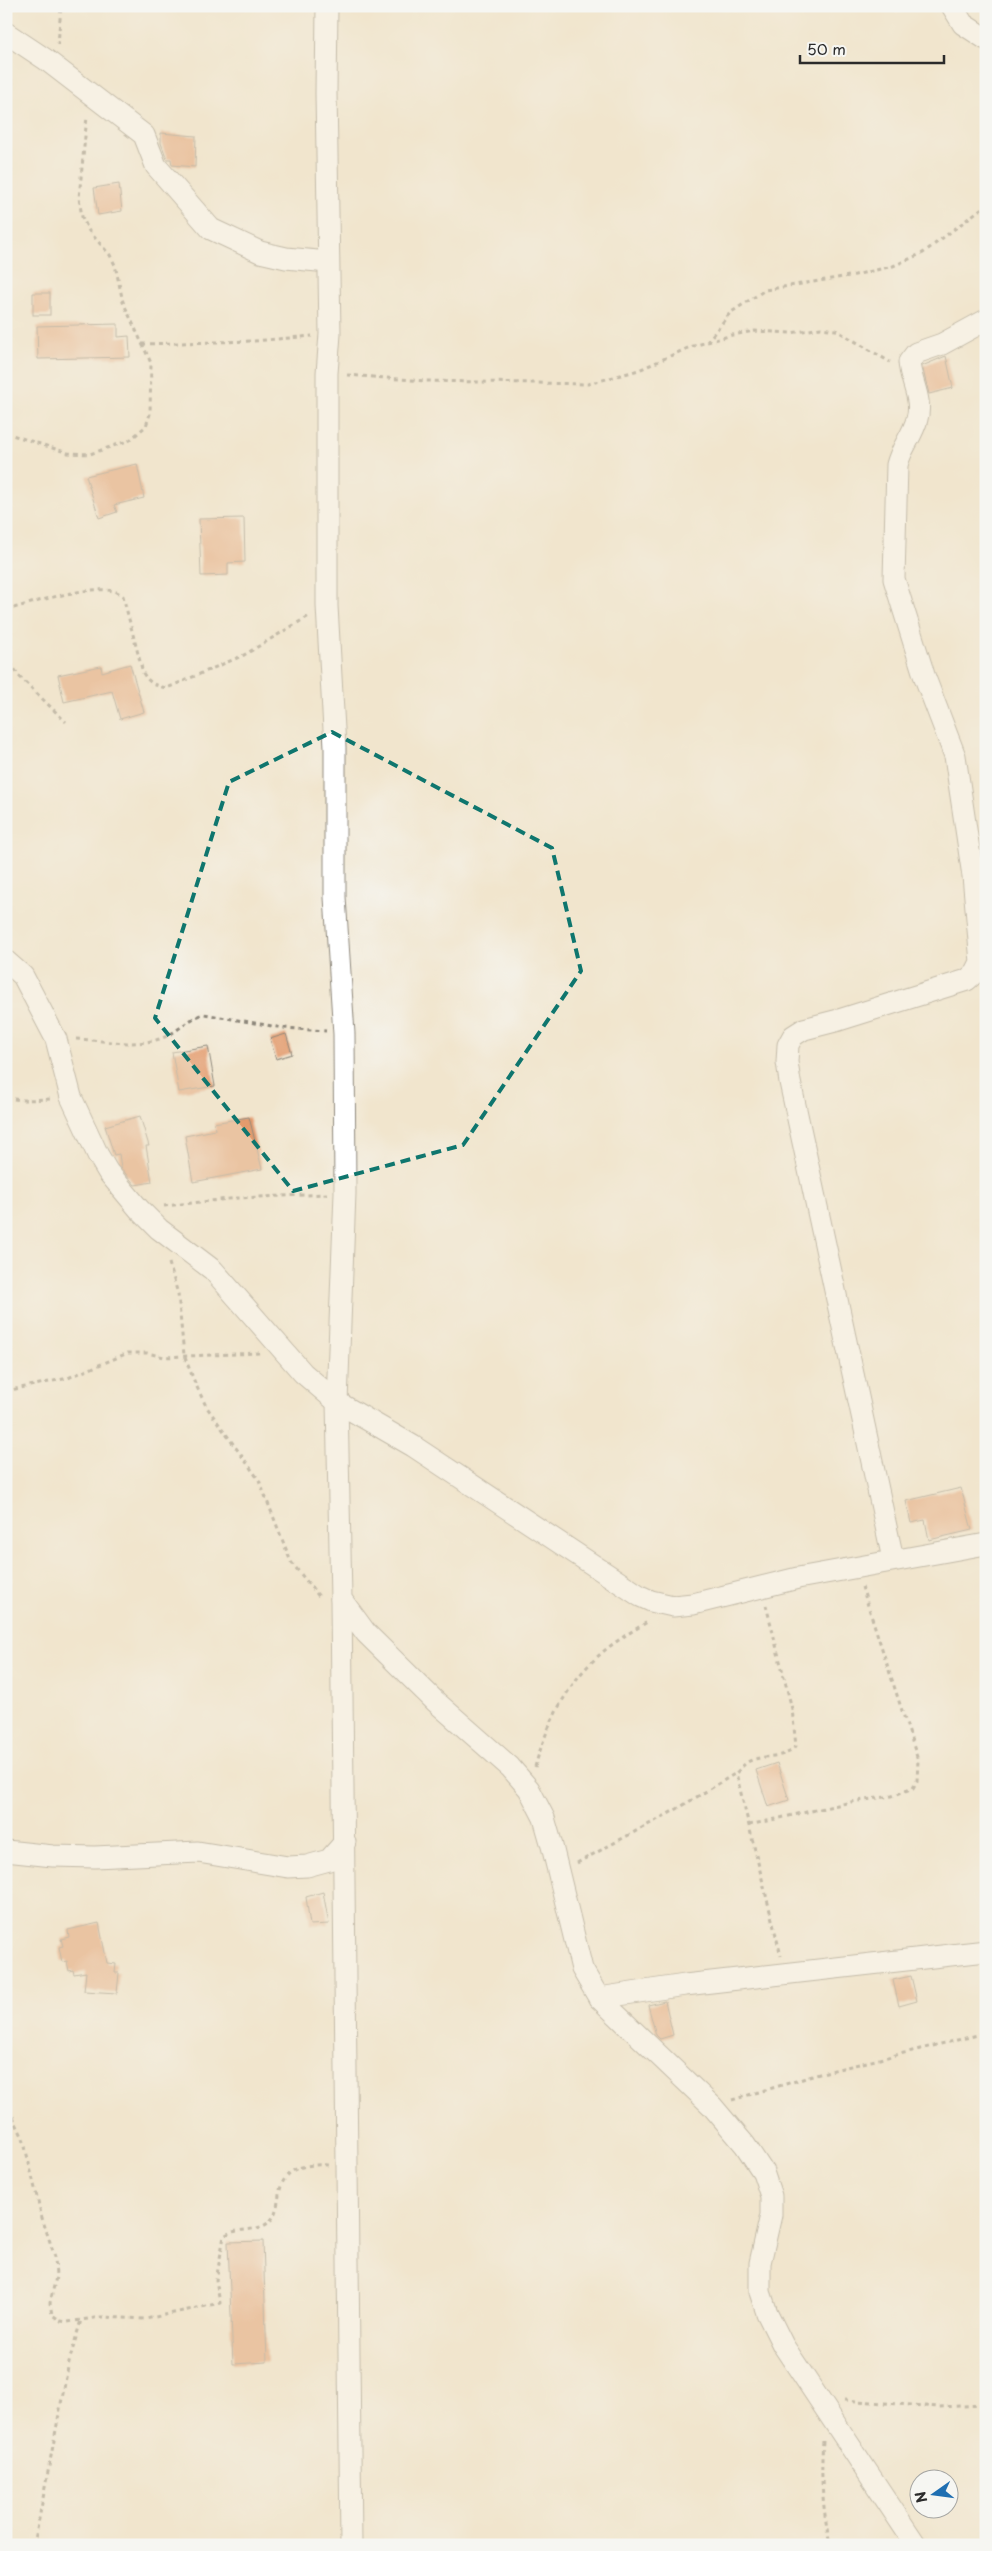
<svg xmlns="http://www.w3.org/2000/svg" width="992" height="2551" viewBox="0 0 992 2551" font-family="'Playpen Sans',sans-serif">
  <rect width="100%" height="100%" fill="#f6f6f2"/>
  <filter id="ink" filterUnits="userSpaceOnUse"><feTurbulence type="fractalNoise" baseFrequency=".02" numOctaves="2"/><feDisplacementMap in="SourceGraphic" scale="10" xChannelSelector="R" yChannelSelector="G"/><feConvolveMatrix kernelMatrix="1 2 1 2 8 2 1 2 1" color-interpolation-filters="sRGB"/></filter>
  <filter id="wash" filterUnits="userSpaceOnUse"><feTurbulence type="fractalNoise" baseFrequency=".0096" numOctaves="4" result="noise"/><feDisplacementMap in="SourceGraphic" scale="20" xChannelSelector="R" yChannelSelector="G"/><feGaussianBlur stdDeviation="1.12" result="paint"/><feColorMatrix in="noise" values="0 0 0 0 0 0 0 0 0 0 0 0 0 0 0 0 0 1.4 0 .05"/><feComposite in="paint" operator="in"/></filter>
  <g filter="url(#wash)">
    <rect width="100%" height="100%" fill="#f1e5cd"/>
    <g id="blocks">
      <g fill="#e39b6d">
        <polygon points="161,133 196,136 195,167 172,165 171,159 167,159 161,143"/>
        <polygon points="119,184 122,211 98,215 94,188"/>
        <rect x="33" y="293" width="17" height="22"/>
        <polygon points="118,324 118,337 129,336 130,357 38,359 37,326"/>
        <polygon points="946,356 953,388 929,394 922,366"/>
        <polygon points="137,464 144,498 114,505 117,512 99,518 86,476"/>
        <polygon points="244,518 245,562 228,563 228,575 201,576 199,519"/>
        <polygon points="130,664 144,712 120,719 112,691 64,702 58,675 101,666 102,672"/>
        <polygon points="286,1034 292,1054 276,1059 270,1039"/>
        <polygon points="208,1046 215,1086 179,1092 172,1052"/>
        <polygon points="140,1116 149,1146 146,1146 152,1182 135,1185 121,1168 119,1154 114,1155 105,1126"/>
        <polygon points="249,1117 262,1169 193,1182 185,1136 215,1130 214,1123"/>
        <polygon points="961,1488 972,1530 929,1540 925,1520 911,1523 906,1501"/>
        <polygon points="777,1763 789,1800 768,1807 756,1770"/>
        <polygon points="323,1892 329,1924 310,1925 306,1897"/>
        <polygon points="99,1923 107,1963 116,1964 115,1973 119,1973 117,1993 84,1991 86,1972 74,1974 73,1970 69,1971 67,1961 62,1962 59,1947 63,1946 61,1939 69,1937 68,1930"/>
        <polygon points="911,1976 917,2001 899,2006 893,1980"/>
        <polygon points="665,2001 673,2035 660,2039 656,2035 648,2005"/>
        <polygon points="263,2241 267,2362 233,2364 228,2242"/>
      </g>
    </g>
  </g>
  <g filter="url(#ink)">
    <use href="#blocks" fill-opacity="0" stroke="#8e887c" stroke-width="1"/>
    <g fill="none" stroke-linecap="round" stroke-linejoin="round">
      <g stroke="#8e887c" stroke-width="23">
        <g id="minor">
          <polyline points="327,6 326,93 330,334 327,373 327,606 335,747 335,897 344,1034 345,1193 337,1402 341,1599 366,1633 435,1701 510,1767 529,1789 544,1818 552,1846 582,1969 599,1998 712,2106 745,2145 763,2172 771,2196 771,2215 760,2263 760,2292 767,2313 783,2345 916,2545"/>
          <polyline points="952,6 963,24 986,39"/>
          <polyline points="6,33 45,59 144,135 156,166 211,229 260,252 286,258 328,262"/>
          <polyline points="6,961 23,976 56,1039 71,1097 98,1155 108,1172 139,1209 159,1229 213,1270 303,1373 337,1402 413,1446 640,1596 651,1601 673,1606 693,1604 798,1578 986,1544"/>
          <path d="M893 1559 790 1082 787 1062 788 1045 793 1036 804 1029 839 1020 967 980 976 972 981 962 973 876 955 756 924 675 894 579 897 465C901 448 913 435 917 419 923 399 910 381 909 362L916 353 942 344 986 320"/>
          <polyline points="341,1599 351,2545"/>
          <polyline points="6,1851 53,1856 95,1857 198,1852 288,1867 307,1866 329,1860 345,1842"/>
          <polyline points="599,1998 685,1985 986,1951"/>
        </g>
      </g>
      <g stroke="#8e887c" stroke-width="3" stroke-dasharray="4 4" stroke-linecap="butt">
        <polyline points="58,45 61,6"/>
        <polyline points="707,342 730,313 765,290 855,275 893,266 923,253 986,205"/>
        <polyline points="142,344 254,341 312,336"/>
        <polyline points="347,375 425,381 588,384 639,370 690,347 732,335 755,331 791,333 821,328 836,330 890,362"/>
        <polyline points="6,433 68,453 90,454 130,440 146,426 150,414 151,363 123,302 115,265 110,255 89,231 82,217 79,198 87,116"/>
        <path d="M6 610C31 604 104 578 123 596L143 673C149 683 155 686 167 688L244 655 309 616"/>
        <polyline points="6,656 19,676 66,722"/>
        <path d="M76 1039C106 1040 139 1049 167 1036 181 1029 189 1018 204 1014L283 1028 326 1031"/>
        <polyline points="6,1098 23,1100 53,1099"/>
        <polyline points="164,1206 238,1198 327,1194"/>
        <polyline points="169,1263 178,1294 184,1355 195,1383 206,1406 259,1480 291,1562 321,1599"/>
        <polyline points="6,1391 68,1378 128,1353 147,1353 164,1357 260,1353"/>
        <path d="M766 1605 792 1709 796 1746C788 1758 768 1755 755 1759 746 1761 742 1767 736 1773L781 1956"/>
        <path d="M535 1767C545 1730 565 1687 593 1661 610 1644 629 1633 649 1621"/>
        <polyline points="749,1825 851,1802 892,1796 913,1788 917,1781 918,1760 862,1587"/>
        <polyline points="577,1863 677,1809 736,1773"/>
        <polyline points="732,2100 826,2072 986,2033"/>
        <path d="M6 2102 23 2138 42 2218 55 2257 56 2277 50 2303 52 2315 61 2321 68 2322 101 2317 146 2319 220 2303 216 2280 224 2236C238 2226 259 2234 271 2220 276 2214 278 2203 279 2195 283 2167 304 2164 328 2165"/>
        <polyline points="844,2400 938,2407 986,2405"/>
        <path d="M823 2441C820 2478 823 2509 830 2545"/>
        <polyline points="34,2545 69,2362 81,2320"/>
      </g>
      <use href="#minor" stroke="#fff" stroke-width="21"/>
    </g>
  </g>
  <path d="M0 0H992V2551H0ZM332 732 552 848 581 971 463 1145 293 1191 155 1018 229 782Z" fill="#f1e5cd" fill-opacity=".55" fill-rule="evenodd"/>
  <path fill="none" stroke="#0f766e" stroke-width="4" stroke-dasharray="10 6" stroke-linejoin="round" d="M332 732 552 848 581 971 463 1145 293 1191 155 1018 229 782Z"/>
  <rect width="992" height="2551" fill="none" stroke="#f6f6f2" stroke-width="25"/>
  <g transform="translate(934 2494) rotate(256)"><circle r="24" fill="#f6f6f2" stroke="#a5a5a2"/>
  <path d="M0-4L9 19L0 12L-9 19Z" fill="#1f6fb2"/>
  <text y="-8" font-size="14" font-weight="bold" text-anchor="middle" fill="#2b2b2b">N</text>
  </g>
  <path d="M800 55v8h144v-8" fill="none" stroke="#2b2b2b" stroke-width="2.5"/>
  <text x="807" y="55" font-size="15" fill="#2b2b2b" stroke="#f6f6f2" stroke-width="4" paint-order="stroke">50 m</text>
</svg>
